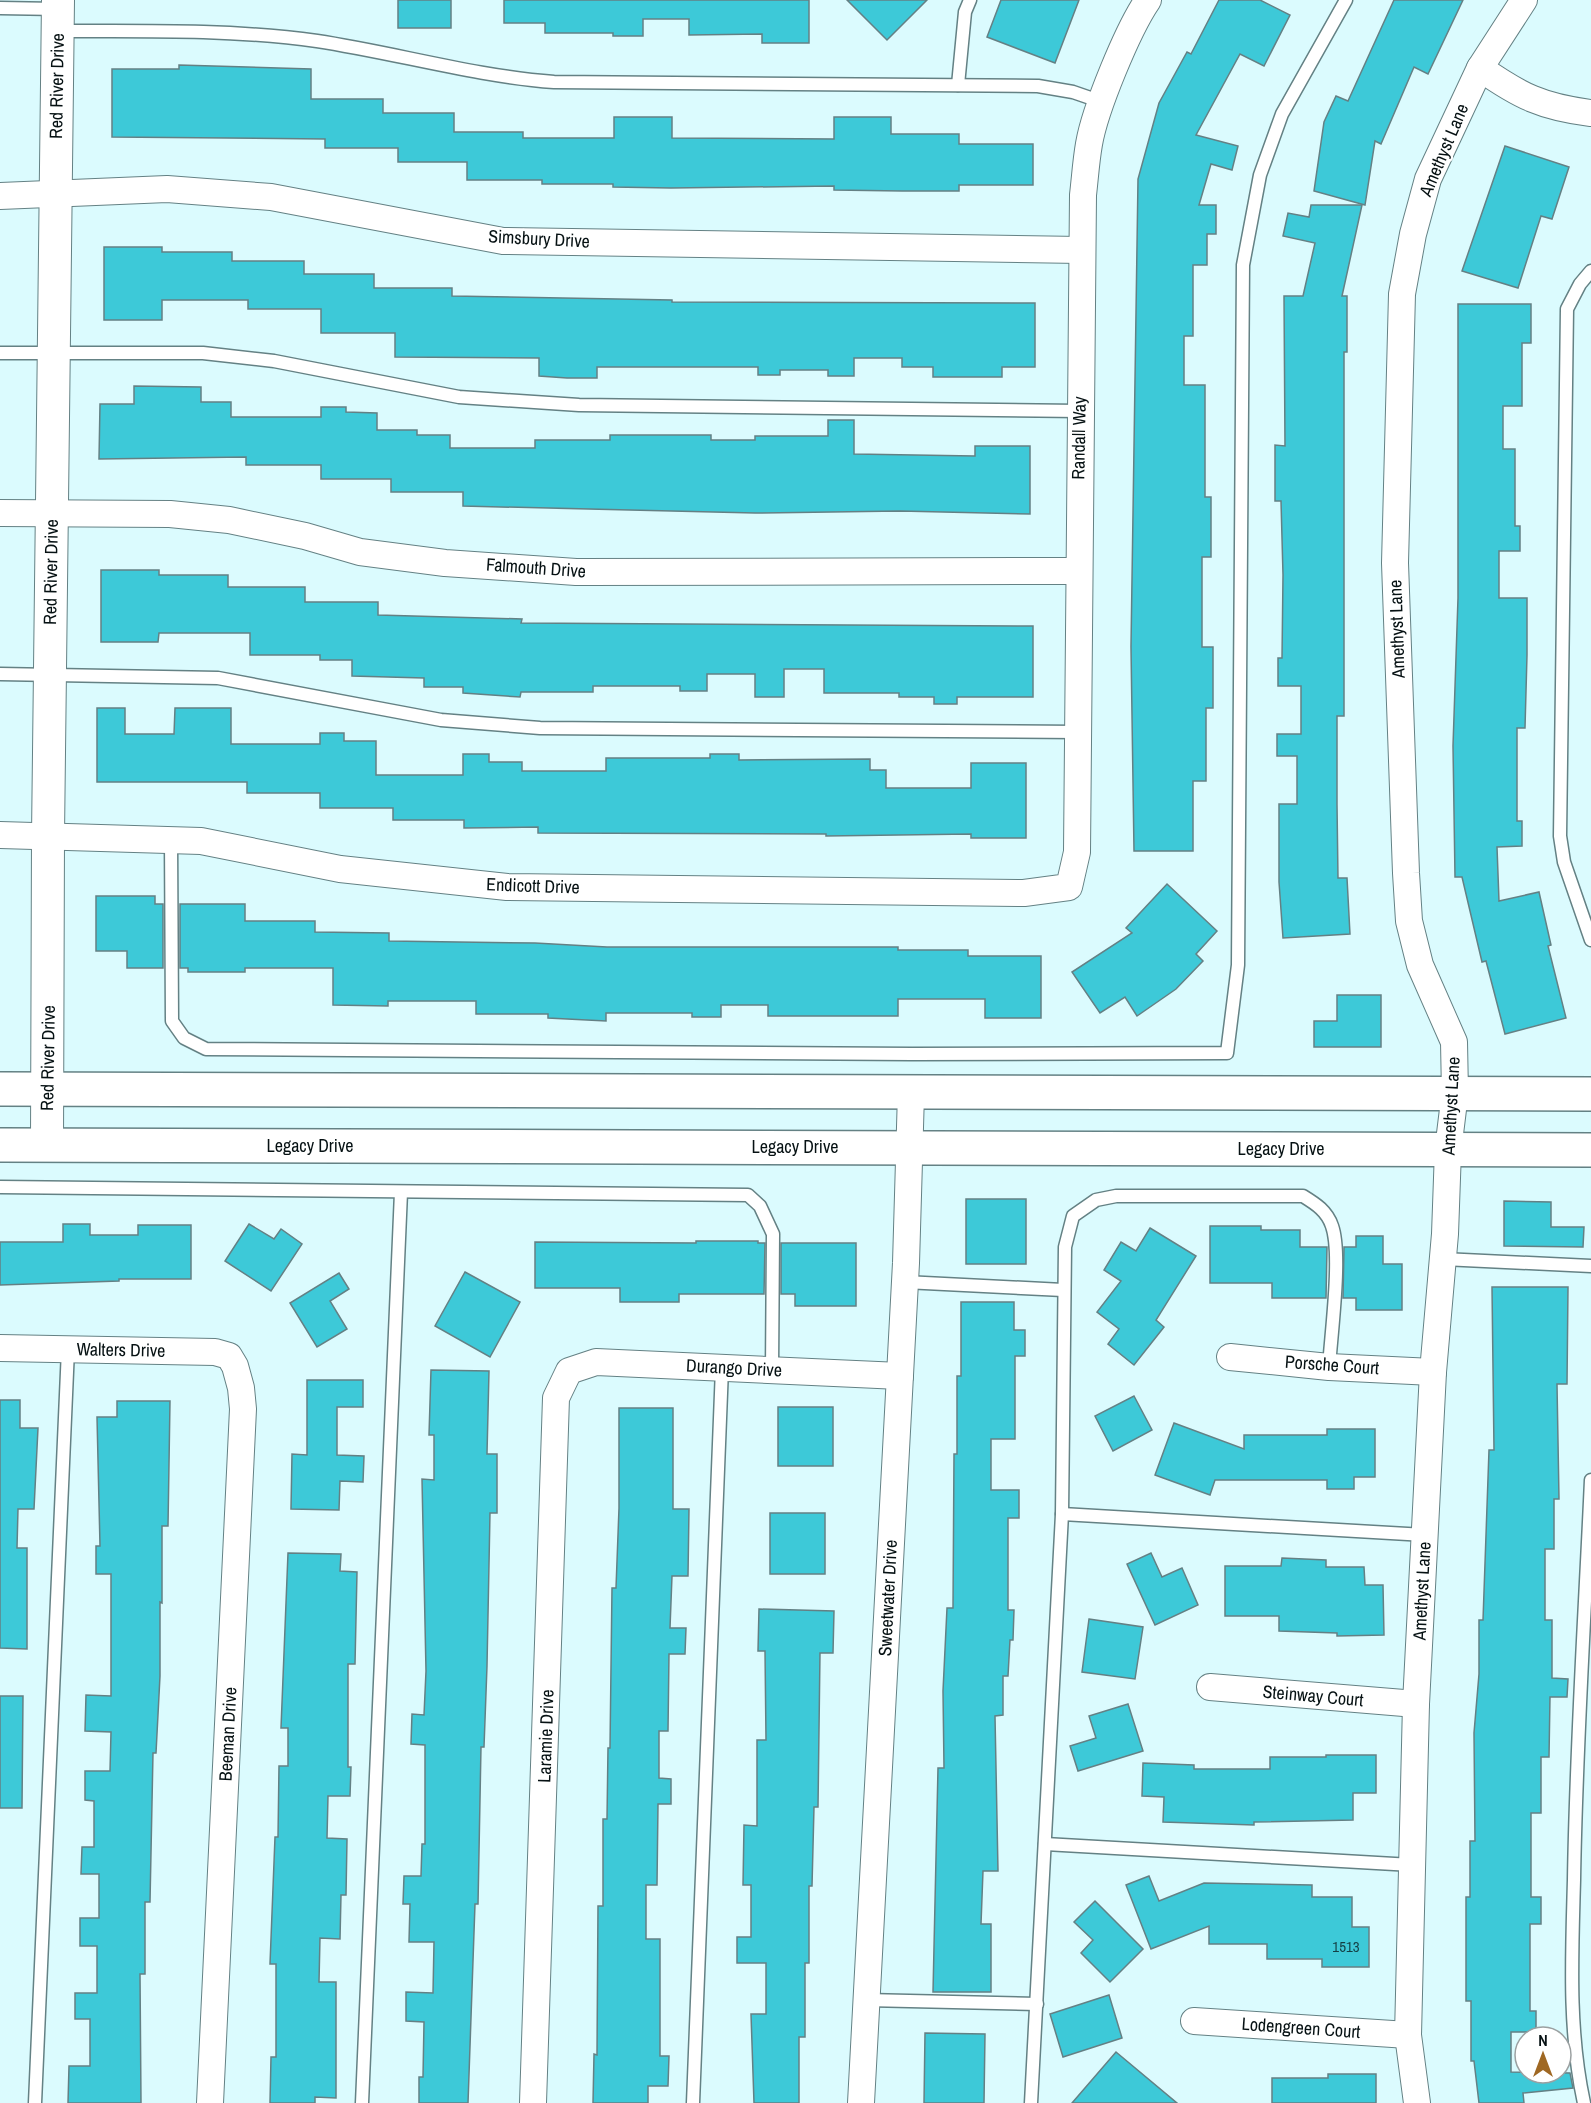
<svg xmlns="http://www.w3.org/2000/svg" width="1591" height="2103" viewBox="0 0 1591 2103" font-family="'Archivo Narrow',sans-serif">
  <rect width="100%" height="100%" fill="#dbfbfe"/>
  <g fill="#3dc9d8" stroke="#648084" stroke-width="1.5">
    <rect x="398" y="0" width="53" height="28"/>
    <polygon points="504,0 809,0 809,43 762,43 762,34 689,35 689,19 643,19 643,36 613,36 613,33 545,33 545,23 504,23"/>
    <polygon points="847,0 927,0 887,40"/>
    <polygon points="1001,0 1079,0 1055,63 987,37"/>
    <polygon points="1219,0 1260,0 1290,15 1264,66 1240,54 1196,135 1238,146 1232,170 1211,164 1199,205 1216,205 1216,234 1207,234 1207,265 1193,265 1193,336 1184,336 1184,385 1205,385 1205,497 1211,497 1211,557 1202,557 1202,647 1213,647 1213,708 1206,708 1206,781 1193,781 1193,851 1134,851 1131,647 1138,179 1159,103 1187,52 1191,54"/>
    <polygon points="1394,0 1463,0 1428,74 1414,67 1381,144 1375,141 1365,205 1314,191 1324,122 1336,96 1348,101"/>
    <polygon points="179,65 311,69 311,99 383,99 383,113 454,113 454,132 523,132 523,138 614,138 614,117 672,117 672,138 834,139 834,117 891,117 891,134 959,134 959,144 1033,144 1033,185 959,185 959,191 902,191 834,190 834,186 671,188 613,187 613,184 542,184 542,180 467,180 467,162 398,162 398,148 325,148 325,139 112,137 112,69 179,69"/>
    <polygon points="1505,146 1569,167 1552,219 1541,216 1518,288 1462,271"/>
    <polygon points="1311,205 1362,205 1342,296 1347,296 1347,352 1344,352 1344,716 1337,716 1337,804 1338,878 1347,878 1350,934 1283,938 1279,882 1279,804 1297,804 1297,756 1277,756 1277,734 1301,734 1301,686 1278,686 1278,658 1282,658 1283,575 1281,501 1275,501 1275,445 1285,446 1284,296 1303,296 1315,243 1283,236 1288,213 1309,217"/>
    <polygon points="104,247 162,247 162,252 232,252 232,261 304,261 304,274 374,274 374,288 452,288 452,296 672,300 672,302 1035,303 1035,367 1002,367 1002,377 933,377 933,367 902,367 902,358 854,358 854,376 828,376 828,370 780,370 780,375 758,375 758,367 597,367 597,378 567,378 539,376 539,358 395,357 395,333 321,333 321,309 248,309 248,300 162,300 162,320 104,320"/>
    <polygon points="1458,304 1531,304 1531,343 1522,343 1522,406 1503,406 1503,449 1515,449 1515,526 1520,526 1520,551 1499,551 1499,598 1527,598 1527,655 1525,728 1517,728 1517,821 1522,821 1522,846 1497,847 1499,901 1539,892 1551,945 1548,946 1566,1018 1505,1034 1486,961 1482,962 1462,877 1455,877 1453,746 1458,598"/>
    <polygon points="134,386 201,387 201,402 231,402 231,417 321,417 321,407 346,407 346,412 377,413 377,430 417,430 417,435 450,435 450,448 535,448 535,440 610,440 610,435 711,435 711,440 755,440 755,436 828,436 828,420 854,420 854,454 975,456 975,446 1030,446 1030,514 900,511 755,513 463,506 463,492 391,492 391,479 321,479 321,465 246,465 246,457 99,459 100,404 134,404"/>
    <polygon points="101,570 159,570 159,575 228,575 228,587 305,587 305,602 378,602 378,615 522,619 521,623 1033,626 1033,697 957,697 957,704 934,704 934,697 899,697 899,693 824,693 824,669 784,669 784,697 755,697 755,674 707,674 707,691 680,691 680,686 593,686 593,692 521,692 520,697 463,693 463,687 424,687 424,678 352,676 352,660 320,660 320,655 250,655 250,633 159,633 158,642 101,642"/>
    <polygon points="97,708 125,708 125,734 174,734 175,708 231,708 231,744 320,744 320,733 344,733 344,741 376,741 376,775 463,775 463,754 489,754 489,762 522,762 522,771 606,771 606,758 710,758 710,754 739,754 739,760 870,759 870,770 886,770 886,788 971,788 971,763 1026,763 1026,838 971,838 971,834 826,836 826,834 538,833 538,827 464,828 464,820 393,820 393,808 320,808 320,793 247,793 247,782 97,782"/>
    <polygon points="1167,884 1217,931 1196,954 1203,961 1176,989 1137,1016 1125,997 1100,1013 1072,972 1132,933 1126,928"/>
    <polygon points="96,896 155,896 155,904 163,904 163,968 127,968 127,951 96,951"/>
    <polygon points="180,904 245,904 245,921 315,921 315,932 389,933 389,941 535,943 607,947 898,947 898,950 968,950 968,956 1041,956 1041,1018 985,1018 985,999 898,999 898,1016 768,1016 768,1005 721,1005 721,1017 692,1017 692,1013 606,1013 606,1021 548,1018 548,1014 476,1014 476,1001 388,1001 388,1006 333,1005 333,968 245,968 245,972 188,972 188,968 180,968"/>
    <polygon points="1337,995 1381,995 1381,1047 1314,1047 1314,1021 1337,1021"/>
    <rect x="966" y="1199" width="60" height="65"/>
    <polygon points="1504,1201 1551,1202 1551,1227 1584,1227 1583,1247 1504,1246"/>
    <polygon points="63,1224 90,1224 90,1235 138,1235 138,1225 191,1225 191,1279 119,1279 119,1281 0,1285 0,1242 63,1242"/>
    <polygon points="249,1224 274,1239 281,1229 302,1244 271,1291 225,1261"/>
    <polygon points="1210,1226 1261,1226 1261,1230 1300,1230 1300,1247 1327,1247 1326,1298 1272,1298 1272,1283 1210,1283"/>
    <polygon points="1150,1228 1196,1256 1156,1320 1164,1327 1134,1365 1108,1344 1119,1329 1097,1312 1121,1281 1104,1270 1121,1242 1136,1251"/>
    <polygon points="1356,1236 1383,1236 1383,1264 1402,1264 1402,1310 1356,1310 1356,1298 1343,1298 1344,1247 1356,1247"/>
    <polygon points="696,1241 758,1241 758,1243 765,1243 764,1294 679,1294 679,1302 620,1302 620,1288 535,1288 535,1242 696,1243"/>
    <polygon points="781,1243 856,1243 856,1306 795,1306 795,1294 781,1294"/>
    <polygon points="465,1272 520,1302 490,1357 435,1326"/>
    <polygon points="339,1273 349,1289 330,1301 347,1329 317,1347 290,1303"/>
    <polygon points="1492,1287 1568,1287 1567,1384 1557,1384 1559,1499 1554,1499 1554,1549 1545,1549 1545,1620 1552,1620 1552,1678 1568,1679 1567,1697 1550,1697 1549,1757 1541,1757 1541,1813 1531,1813 1531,1897 1541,1897 1541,1924 1530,1924 1530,2011 1536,2011 1536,2032 1511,2032 1511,2072 1570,2073 1573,2088 1523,2093 1524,2103 1479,2103 1474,2061 1471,2061 1471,2001 1466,2001 1466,1897 1470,1897 1470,1841 1475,1841 1474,1733 1479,1674 1479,1620 1483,1620 1489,1450 1494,1450"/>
    <polygon points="961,1302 1014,1302 1014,1330 1025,1330 1025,1356 1015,1356 1015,1439 991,1439 991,1490 1019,1490 1019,1518 1008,1518 1008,1610 1014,1610 1013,1640 1010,1640 1008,1676 1003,1676 1003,1715 995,1716 998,1871 983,1871 981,1924 991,1924 991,1992 933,1992 938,1768 944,1768 943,1691 947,1608 953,1608 954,1454 957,1454 957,1376 961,1376"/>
    <polygon points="431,1370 489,1371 487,1454 497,1454 497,1513 490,1513 487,1666 484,1747 481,1747 478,1904 475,1904 468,2103 419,2103 419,2077 423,2077 424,2022 406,2021 406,1992 433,1993 434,1942 409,1942 410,1904 403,1904 404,1876 421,1876 422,1844 425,1844 425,1745 411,1744 412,1714 424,1715 426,1671 422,1479 434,1480 434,1435 429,1435"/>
    <polygon points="307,1380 363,1380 363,1407 337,1407 337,1455 364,1456 363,1482 340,1481 339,1510 291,1509 292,1454 307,1455"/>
    <polygon points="1134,1396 1152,1430 1113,1451 1095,1416"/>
    <polygon points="0,1400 20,1400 20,1428 38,1428 34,1509 18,1509 17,1548 27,1548 27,1649 0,1648"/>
    <polygon points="117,1401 170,1401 168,1526 162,1526 162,1603 160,1602 160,1676 156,1753 153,1753 150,1902 145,1902 145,1974 140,1974 141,2103 68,2103 69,2066 90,2066 90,2019 75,2019 75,1993 97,1993 97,1946 80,1946 80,1918 99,1918 99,1874 81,1874 82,1847 94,1847 94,1801 85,1800 85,1771 110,1771 111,1732 85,1731 86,1695 111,1696 111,1574 96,1574 96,1546 100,1546 97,1417 117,1417"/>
    <rect x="778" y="1407" width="55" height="59"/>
    <polygon points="619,1408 673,1408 673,1509 689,1509 688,1576 672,1576 670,1628 686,1628 685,1654 669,1654 668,1731 659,1731 659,1778 671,1779 671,1804 658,1804 657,1885 646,1885 646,1939 660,1939 660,2056 669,2056 668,2086 648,2086 648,2103 593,2103 594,2054 597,2055 598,1906 603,1906 603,1819 607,1819 608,1748 610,1748 612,1588 616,1588 619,1508"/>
    <polygon points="1174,1423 1244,1449 1244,1435 1327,1435 1327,1429 1375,1429 1375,1477 1354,1477 1354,1489 1327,1489 1327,1480 1215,1480 1210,1495 1155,1475"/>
    <rect x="770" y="1513" width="55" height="61"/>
    <polygon points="288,1553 341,1554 340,1571 357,1572 355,1664 348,1664 348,1767 351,1767 350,1796 328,1796 327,1838 347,1839 346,1895 341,1895 340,1939 320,1938 319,1982 336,1982 336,2098 315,2097 315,2103 270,2103 271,2057 276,2057 276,1964 270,1964 275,1837 278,1837 279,1766 288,1766 288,1728 281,1728"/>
    <polygon points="1151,1553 1162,1577 1182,1568 1198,1605 1155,1625 1127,1564"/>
    <polygon points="1282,1558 1326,1560 1326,1567 1364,1567 1365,1585 1383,1585 1384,1635 1337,1636 1337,1633 1279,1631 1279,1616 1225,1616 1225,1566 1281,1566"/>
    <polygon points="759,1609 834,1611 833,1653 820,1653 818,1807 814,1807 812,1886 809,1886 809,1963 805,1963 805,2037 799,2037 799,2103 754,2103 751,2014 766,2014 766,1963 737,1963 737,1937 751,1937 751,1885 743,1885 744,1825 757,1826 757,1740 766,1740 765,1651 758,1651"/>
    <polygon points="1089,1619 1143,1627 1135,1679 1082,1672"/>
    <polygon points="0,1696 23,1696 22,1808 0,1808"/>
    <polygon points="1128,1704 1143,1751 1078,1771 1070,1746 1096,1738 1089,1716"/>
    <polygon points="1326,1755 1376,1755 1376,1793 1353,1793 1353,1820 1254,1822 1254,1825 1163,1822 1164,1797 1142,1796 1143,1763 1194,1765 1194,1769 1270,1769 1270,1757 1326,1757"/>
    <polygon points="1149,1876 1159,1901 1204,1883 1312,1885 1312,1897 1352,1897 1352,1927 1369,1927 1369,1967 1322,1967 1322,1959 1267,1959 1267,1944 1209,1944 1209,1926 1151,1949 1126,1885"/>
    <polygon points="1095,1901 1143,1949 1110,1982 1081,1953 1093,1940 1074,1922"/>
    <polygon points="1109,1995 1122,2038 1063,2057 1050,2014"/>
    <polygon points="925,2033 985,2034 984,2103 924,2103"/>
    <polygon points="1116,2052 1177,2103 1072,2103"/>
    <polygon points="1328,2074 1376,2074 1376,2103 1272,2103 1272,2078 1328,2078"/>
  </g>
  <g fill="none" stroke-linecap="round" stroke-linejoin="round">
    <g stroke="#648184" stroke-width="15">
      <g id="service">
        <polyline points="0,8 58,9"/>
        <path d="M57 31C143 31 231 29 317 41 396 53 474 76 554 82L1038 86 1073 92 1102 102"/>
        <polyline points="958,85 965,12 970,0"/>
        <polyline points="1591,271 1580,284 1567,309 1560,836 1564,862 1591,940"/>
        <polyline points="0,353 203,353 274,361 459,397 579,405 1080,411"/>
        <polyline points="0,674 218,678 441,720 540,728 1079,732"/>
        <polyline points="171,839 172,1021 184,1038 206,1049 912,1054 1227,1053 1238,965 1243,265 1260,175 1282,114 1346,0"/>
        <polyline points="0,1187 748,1195 760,1206 773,1234 772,1370"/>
        <polyline points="1443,1259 1591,1266"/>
        <polyline points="905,1282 1063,1290"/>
        <polyline points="1062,1514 1425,1535"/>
        <polyline points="1045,1844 1412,1865"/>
        <polyline points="866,2000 1037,2004"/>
        <polyline points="35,2103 68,1349"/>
        <polyline points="362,2103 401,1192"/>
        <polyline points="693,2103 722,1368"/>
        <path d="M1031 2103 1062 1514 1065 1247 1073 1216 1096 1200 1116 1196H1303C1316 1204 1327 1211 1332 1226 1342 1254 1331 1334 1329 1367"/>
        <path d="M1584 2103C1568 2030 1572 1955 1574 1880 1576 1747 1585 1613 1591 1480"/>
      </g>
    </g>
    <g stroke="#648184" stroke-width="28">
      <g id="minor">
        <path d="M1480 68C1520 96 1542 107 1591 113"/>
        <polyline points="0,196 167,189 271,197 503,241 1081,250"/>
        <polyline points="0,513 170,514 229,520 305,536 360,552 445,563 576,572 1078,571"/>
        <path d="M0 835 201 841 340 869 507 887 1024 893 1069 887 1077 852 1083 195C1085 178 1086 161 1089 144 1095 109 1128 29 1148 0"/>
        <polyline points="0,1348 215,1352 229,1356 235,1366 241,1388 243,1409 210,2103"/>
        <polyline points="1230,1357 1329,1367 1433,1372"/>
        <polyline points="1210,1687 1416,1704"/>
        <polyline points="1194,2021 1408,2035"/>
        <polyline points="533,2103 556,1398 569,1371 596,1362 900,1376"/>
        <polyline points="861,2103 906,1263 911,1093"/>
        <polyline points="1417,2103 1408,2035 1416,1704 1433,1372 1445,1234 1448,1150 1455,1093 1454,1042 1420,965 1409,921 1406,873 1395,563 1402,294 1413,234 1428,179 1480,68 1524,0"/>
      </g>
    </g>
    <g stroke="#648184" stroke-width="34">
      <polyline id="tertiary" points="47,1144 48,836 58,0"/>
    </g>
    <g stroke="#648184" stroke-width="36">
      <g id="secondary">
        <polyline points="0,1089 1591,1094"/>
        <polyline points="0,1145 1591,1150"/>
      </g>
    </g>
    <use href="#service" stroke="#fff" stroke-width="12"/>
    <use href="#minor" stroke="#fff" stroke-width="26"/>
    <use href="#tertiary" stroke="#fff" stroke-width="32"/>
    <use href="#secondary" stroke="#fff" stroke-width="33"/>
  </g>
  <g text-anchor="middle" stroke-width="4.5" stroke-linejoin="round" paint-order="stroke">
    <g font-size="15" fill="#143f44">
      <text x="1346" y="1952">1513</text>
    </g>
    <g font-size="18" fill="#061113" stroke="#fff">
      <text transform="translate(57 86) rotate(-89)" y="6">Red River Drive</text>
      <text transform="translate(1444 150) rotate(-67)" y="6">Amethyst Lane</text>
      <text transform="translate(539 239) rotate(3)" y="6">Simsbury Drive</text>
      <text transform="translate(1079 438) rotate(-89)" y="6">Randall Way</text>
      <text transform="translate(536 568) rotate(4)" y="6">Falmouth Drive</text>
      <text transform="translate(51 572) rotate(-89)" y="6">Red River Drive</text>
      <text transform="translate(1397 629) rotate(-92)" y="6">Amethyst Lane</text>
      <text transform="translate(533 886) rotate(2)" y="6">Endicott Drive</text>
      <text transform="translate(48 1058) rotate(-89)" y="6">Red River Drive</text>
      <text transform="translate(1451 1106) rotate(-87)" y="6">Amethyst Lane</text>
      <text x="310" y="1152">Legacy Drive</text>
      <text x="795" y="1153">Legacy Drive</text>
      <text x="1281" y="1155">Legacy Drive</text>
      <text transform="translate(121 1350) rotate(1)" y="6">Walters Drive</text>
      <text transform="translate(1332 1365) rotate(4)" y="6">Porsche Court</text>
      <text transform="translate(734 1368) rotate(3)" y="6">Durango Drive</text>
      <text transform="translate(1422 1591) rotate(-87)" y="6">Amethyst Lane</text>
      <text transform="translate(888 1598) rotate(-87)" y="6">Sweetwater Drive</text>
      <text transform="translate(1313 1696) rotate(5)" y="6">Steinway Court</text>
      <text transform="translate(228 1734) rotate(-87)" y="6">Beeman Drive</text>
      <text transform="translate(546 1736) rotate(-88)" y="6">Laramie Drive</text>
      <text transform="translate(1301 2028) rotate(4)" y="6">Lodengreen Court</text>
    </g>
  </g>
  <g transform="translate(1543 2055)"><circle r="28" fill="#ffffff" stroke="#9ba0a1" stroke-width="1.5"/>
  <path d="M0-4.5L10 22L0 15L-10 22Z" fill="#9f6823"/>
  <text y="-9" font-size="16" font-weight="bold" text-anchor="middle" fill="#061113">N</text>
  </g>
</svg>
